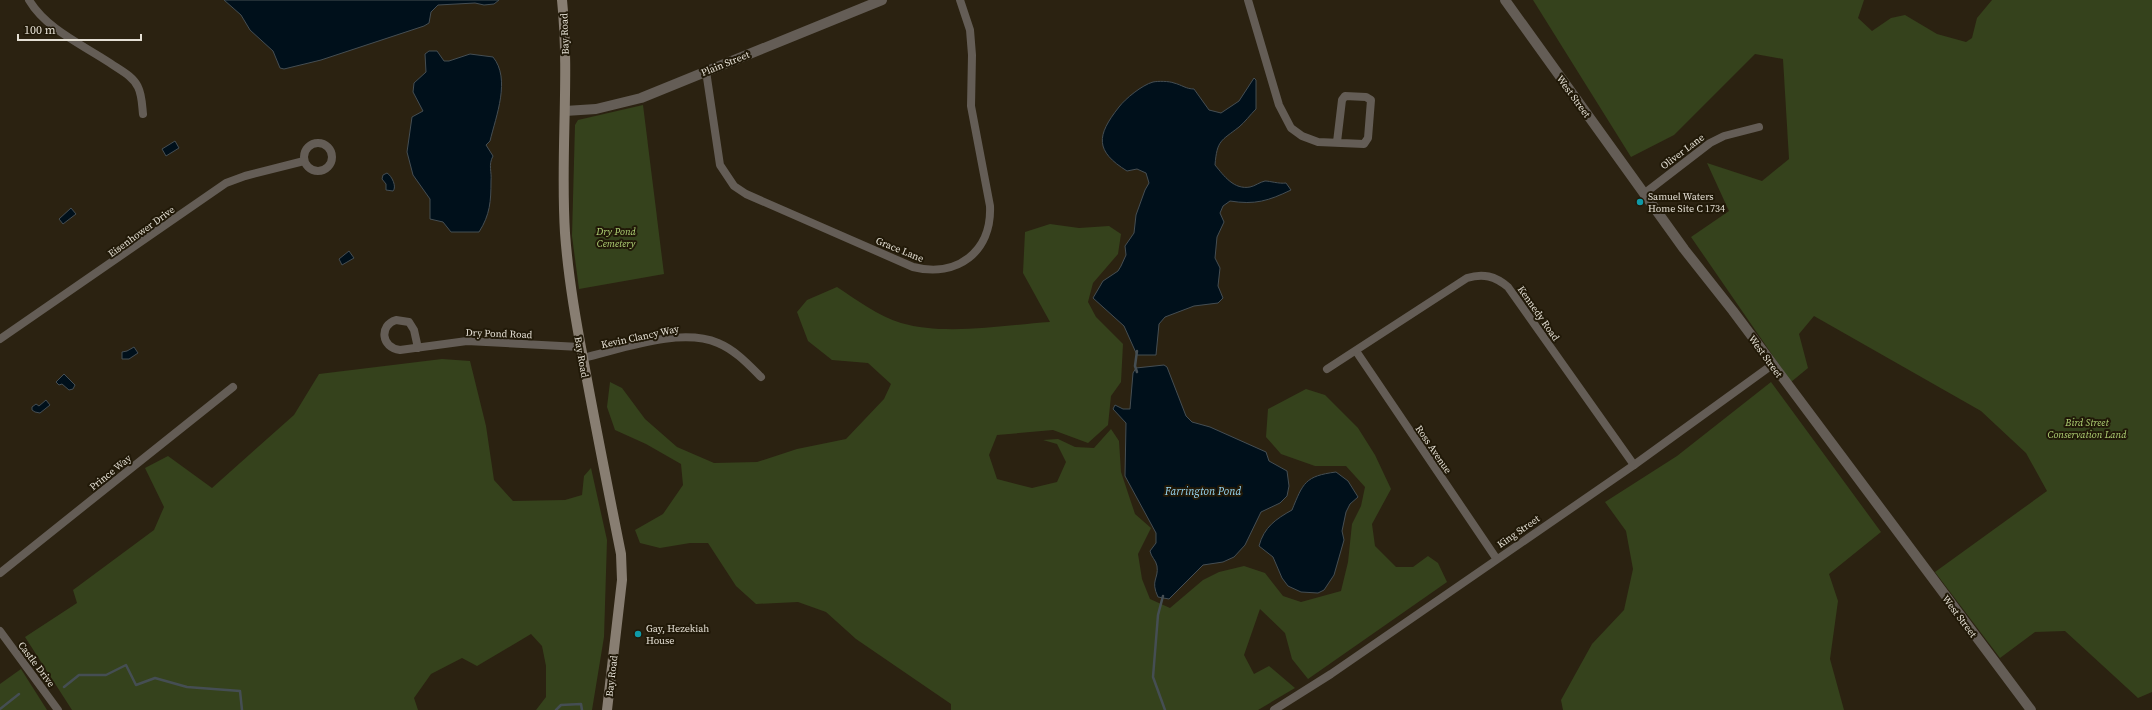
<svg xmlns="http://www.w3.org/2000/svg" width="2152" height="710" viewBox="0 0 2152 710" font-family="'Source Serif 4',serif">
  <rect width="100%" height="100%" fill="#2b2211"/>
  <g fill="#35421c">
    <polygon points="1533,0 1864,0 1858,18 1872,31 1891,18 1905,15 1937,34 1966,42 1972,38 1977,18 1992,0 2152,0 2152,692 2138,698 2065,631 2035,632 2000,658 1935,572 2047,491 2026,453 1981,411 1814,316 1799,334 1808,368 1791,382 1691,237 1729,211 1707,163 1762,181 1789,159 1783,59 1755,54 1674,135 1631,157"/>
    <polygon points="643,105 664,274 579,289 572,236 575,125 578,120"/>
    <path d="M1050 224 1079 228 1109 226 1121 234 1118 254 1093 283 1088 302 1096 317 1123 344 1121 382 1111 396 1108 425 1088 443 1053 430 997 435 989 455 997 479 1032 488 1057 482 1066 462 1057 444 1043 440 1058 439 1075 447 1094 448 1111 429 1119 441 1121 472 1135 514 1151 528 1138 554 1142 579 1150 599 1170 608 1203 580 1219 572 1244 566 1265 573 1283 596 1301 602 1341 591 1348 562 1352 524 1361 506 1365 487 1346 466H1315L1281 454 1266 437 1268 409 1306 389 1325 395 1358 428 1375 455 1391 489 1372 524 1375 546 1396 567H1413L1428 556 1438 563 1447 582 1308 679 1292 659 1285 633 1260 609 1244 655 1254 674 1269 666 1295 688 1258 710H951V704L856 639 826 612 798 602 756 604 736 586 708 543H690L660 548 640 543 635 530 663 514 683 485 681 464 646 444 615 430 607 407 610 382 622 388 645 419 677 447 714 463 757 462 797 449 846 439 884 399 891 384 868 363 832 360 808 341 797 312 807 300 837 287C857 300 878 316 901 323 946 336 1004 325 1050 322L1023 273 1025 232Z"/>
    <polygon points="442,359 470,361 486,426 494,480 513,501 565,500 582,495 584,476 591,468 607,540 604,637 592,710 536,710 546,697 546,666 542,646 531,634 477,666 462,658 431,674 414,698 418,710 72,710 25,637 77,603 73,590 154,530 164,507 145,468 168,456 212,488 294,415 319,374"/>
    <polygon points="1771,382 1881,532 1829,574 1838,601 1830,659 1844,710 1563,710 1561,700 1592,644 1624,610 1633,569 1626,531 1605,502 1677,456"/>
    <polygon points="21,669 47,710 0,710 0,684"/>
  </g>
  <g fill="#00101b" stroke="#454e53">
    <polygon points="224,0 499,0 494,4 484,5 475,3 438,5 431,12 429,23 424,26 321,60 284,69 280,68 273,51 250,30 241,15"/>
    <path d="M429 51H437L444 61H449L470 54 493 57C511 79 496 116 490 141L486 145 493 156C488 165 492 172 491 181 491 201 490 215 479 232H451L443 222 430 219V199L413 175 407 152 412 117 423 111 413 92 414 83 426 72 425 54Z"/>
    <path d="M1254 78 1256 80V109C1250 115 1245 122 1239 127 1221 141 1217 140 1215 165 1224 176 1234 190 1250 187 1255 186 1260 182 1265 181 1270 181 1279 184 1286 183L1291 190C1268 201 1255 205 1230 201L1223 206 1220 213 1224 222 1217 237 1215 258 1220 268 1218 286 1223 298 1218 303 1194 306 1165 317 1159 324 1156 355H1137L1124 326 1093 298 1103 281 1118 271 1121 266 1126 255 1125 246 1134 233 1136 215 1145 190 1149 183 1146 173 1137 169 1127 171C1095 151 1096 136 1119 107 1125 99 1142 85 1153 82 1158 81 1169 81 1174 83 1182 85 1186 89 1194 89L1209 110 1221 113 1239 101Z"/>
    <polygon points="175,141 179,148 166,156 162,149"/>
    <path d="M387 173C392 176 397 187 393 191L386 190V184L382 179 383 175Z"/>
    <polygon points="71,208 76,214 63,224 59,219"/>
    <polygon points="349,251 354,258 342,265 339,259"/>
    <polygon points="134,347 138,353 129,359 122,359 122,352 127,351"/>
    <path d="M1164 365 1167 367 1186 416 1192 422 1210 427 1266 452 1269 461 1287 471 1289 486 1287 496 1280 503 1261 512 1245 545 1234 557 1223 562 1203 565 1169 599 1158 597C1150 580 1159 579 1157 566 1156 560 1151 557 1150 551L1156 543V533L1125 476 1126 423 1113 409 1115 405 1123 409H1130L1133 373 1136 368Z"/>
    <polygon points="64,374 75,385 73,389 69,390 62,384 59,385 56,382"/>
    <polygon points="46,400 50,405 40,413 35,412 32,410 32,407 36,404 39,406"/>
    <path d="M1336 472 1348 481 1358 497 1350 504 1346 512 1342 531 1344 540 1334 575 1324 590 1318 593 1301 592 1288 586 1282 578 1273 557 1259 546C1264 527 1276 519 1292 510 1303 483 1305 476 1336 472Z"/>
  </g>
  <g fill="none" stroke-linecap="round" stroke-linejoin="round">
    <g stroke="#454e53" stroke-width="2.5">
      <polyline points="1137,372 1135,366 1137,351"/>
      <polyline points="1163,596 1158,615 1153,677 1165,710"/>
      <polyline points="64,687 79,675 106,675 126,665 136,685 155,678 187,687 240,691 242,710"/>
      <polyline points="0,709 19,694"/>
      <polyline points="556,710 561,705 581,704 582,710"/>
    </g>
    <g stroke="#645d56" stroke-width="8">
      <path d="M29 0C46 29 83 45 110 63 120 70 133 76 138 87 142 95 142 105 143 114"/>
      <polyline points="1248,0 1279,105 1291,128 1302,136 1318,142 1364,144 1368,138 1371,100 1366,97 1345,96 1342,100 1337,142"/>
      <path d="M706 71 720 165 734 186 746 194 913 267C957 278 992 252 990 206L971 106 972 55 970 30 960 0"/>
      <circle cx="318" cy="157" r="14"/>
      <polyline points="1645,193 1710,143 1724,136 1759,127"/>
      <polyline points="0,339 226,183 245,176 304,161"/>
      <path d="M418 348 414 330 409 322 396 320C379 325 381 348 400 350L467 341 580 347"/>
      <polyline points="1356,351 1496,558"/>
      <path d="M583 358C622 349 680 327 718 343 735 350 748 364 761 377"/>
      <path d="M1327 369 1467 278C1483 273 1495 276 1508 287L1634 465"/>
      <polyline points="0,573 233,387"/>
      <polyline points="0,631 58,710"/>
      <polyline points="1274,710 1331,674 1634,465 1772,365"/>
    </g>
    <g stroke="#645d56" stroke-width="10">
      <polyline points="1505,0 1684,249 1733,311 2031,710"/>
      <polyline points="565,111 596,109 641,98 882,0"/>
    </g>
    <path stroke="#887e72" stroke-width="10" d="M562 0C570 77 560 155 565 233 568 275 575 317 583 358 595 424 608 489 621 554L622 580 607 710"/>
  </g>
  <g fill="#0f9aa8" stroke="#211908" stroke-width="1.5">
    <circle cx="1640" cy="202" r="4"/>
    <circle cx="638" cy="634" r="4"/>
  </g>
  <g text-anchor="middle" stroke-width="4" stroke-linejoin="round" paint-order="stroke">
    <g font-size="10" fill="#e5e0d5" stroke="#211908">
      <text transform="translate(564 34) rotate(-92)" y="4">Bay Road</text>
      <text transform="translate(725 63) rotate(-22)" y="4">Plain Street</text>
      <text transform="translate(1574 96) rotate(54)" y="4">West Street</text>
      <text transform="translate(1682 151) rotate(-37)" y="4">Oliver Lane</text>
      <text transform="translate(141 231) rotate(-36)" y="4">Eisenhower Drive</text>
      <text transform="translate(900 249) rotate(22)" y="4">Grace Lane</text>
      <text transform="translate(1539 313) rotate(55)" y="4">Kennedy Road</text>
      <text transform="translate(499 333) rotate(2)" y="4">Dry Pond Road</text>
      <text transform="translate(640 336) rotate(-12)" y="4">Kevin Clancy Way</text>
      <text transform="translate(1766 356) rotate(54)" y="4">West Street</text>
      <text transform="translate(582 357) rotate(80)" y="4">Bay Road</text>
      <text transform="translate(1434 449) rotate(56)" y="4">Ross Avenue</text>
      <text transform="translate(110 472) rotate(-39)" y="4">Prince Way</text>
      <text transform="translate(1518 531) rotate(-35)" y="4">King Street</text>
      <text transform="translate(1960 616) rotate(53)" y="4">West Street</text>
      <text transform="translate(37 664) rotate(53)" y="4">Castle Drive</text>
      <text transform="translate(611 676) rotate(-83)" y="4">Bay Road</text>
    </g>
    <g font-size="10" fill="#e5e0d5" stroke="#211908" text-anchor="start">
      <text x="1648" y="200">Samuel Waters<tspan x="1648" dy="12">Home Site C 1734</tspan></text>
      <text x="646" y="632">Gay, Hezekiah<tspan x="646" dy="12">House</tspan></text>
    </g>
    <g font-size="10" font-style="italic" fill="#b2d476" stroke="#211908">
      <text x="616" y="235">Dry Pond<tspan x="616" dy="12">Cemetery</tspan></text>
      <text x="2087" y="426">Bird Street<tspan x="2087" dy="12">Conservation Land</tspan></text>
    </g>
    <g font-size="11" font-style="italic" fill="#97d6f3" stroke="#211908">
      <text x="1203" y="495">Farrington Pond</text>
    </g>
  </g>
  <path d="M18 34v6h123v-6" fill="none" stroke="#e5e0d5" stroke-width="2"/>
  <text x="24" y="34" font-size="12" fill="#e5e0d5" stroke="#211908" stroke-width="3" paint-order="stroke">100 m</text>
</svg>
